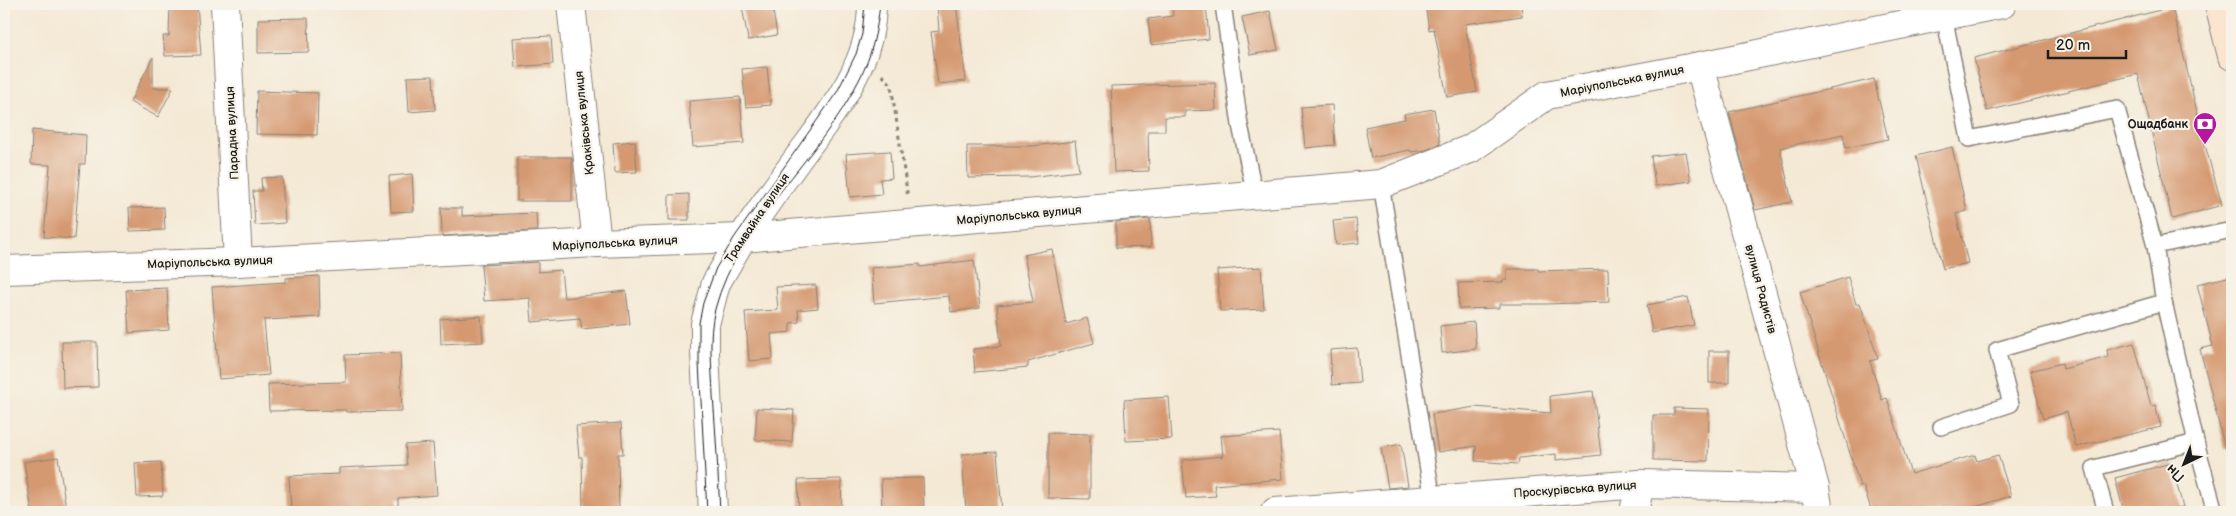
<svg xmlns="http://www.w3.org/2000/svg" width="2236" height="516" viewBox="0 0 2236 516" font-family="'Balsamiq Sans',sans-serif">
  <rect width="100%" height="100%" fill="#f7f3e8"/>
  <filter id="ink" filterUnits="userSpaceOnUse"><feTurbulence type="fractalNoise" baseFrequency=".02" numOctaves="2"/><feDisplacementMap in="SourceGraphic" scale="10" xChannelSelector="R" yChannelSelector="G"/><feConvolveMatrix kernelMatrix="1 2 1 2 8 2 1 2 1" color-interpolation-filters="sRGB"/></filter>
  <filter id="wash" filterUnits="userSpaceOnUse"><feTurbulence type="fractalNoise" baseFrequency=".0096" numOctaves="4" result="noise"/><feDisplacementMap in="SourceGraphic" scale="20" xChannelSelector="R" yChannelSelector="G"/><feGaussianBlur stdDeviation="1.12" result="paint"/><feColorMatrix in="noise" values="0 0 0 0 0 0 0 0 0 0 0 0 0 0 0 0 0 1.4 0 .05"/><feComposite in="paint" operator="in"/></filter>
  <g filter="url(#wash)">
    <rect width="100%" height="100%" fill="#f4e9d5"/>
    <g id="blocks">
      <g fill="#d59971">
        <polygon points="170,4 197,4 201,55 165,56 163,36 169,36"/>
        <polygon points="753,4 772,4 777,35 748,40 742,6"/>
        <polygon points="937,4 956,4 966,81 938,84 931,32 939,31"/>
        <polygon points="1172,4 1206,4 1209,39 1151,45 1148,19 1173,16"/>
        <polygon points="1425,4 1521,4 1522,16 1465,24 1477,92 1447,97 1434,29 1429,30"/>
        <polygon points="2172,7 2205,145 2222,205 2172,219 2138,74 1987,111 1974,58"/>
        <polygon points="1270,11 1278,50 1250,55 1242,17"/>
        <polygon points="308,18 309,52 258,53 258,19"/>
        <polygon points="551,36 553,64 515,67 513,38"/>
        <polygon points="153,57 153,88 173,88 158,117 130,102"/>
        <polygon points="767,67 771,105 746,107 742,69"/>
        <polygon points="433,76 435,110 409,112 407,77"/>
        <polygon points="1874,79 1888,139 1846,148 1843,134 1780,148 1792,202 1755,210 1729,112"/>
        <polygon points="1215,83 1216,110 1185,111 1185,117 1165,117 1165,131 1148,131 1149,171 1114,172 1111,86"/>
        <polygon points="257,91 318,93 317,135 256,134"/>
        <polygon points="740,97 744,143 693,147 689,101"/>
        <polygon points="1332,105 1335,145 1305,148 1301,107"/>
        <polygon points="1434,109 1440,144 1426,150 1411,152 1410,150 1371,158 1365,127 1405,119 1404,114"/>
        <polygon points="32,130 86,135 85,164 80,164 74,239 44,237 50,165 31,164"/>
        <polygon points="635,141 637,172 615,173 613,143"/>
        <polygon points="1075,141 1079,171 1029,177 968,178 967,146 1032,146"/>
        <polygon points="1952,147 1967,211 1956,214 1968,263 1943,269 1916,156"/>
        <polygon points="890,151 892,178 880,179 882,194 850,197 846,154"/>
        <polygon points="1686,152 1691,181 1655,186 1651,156"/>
        <rect x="517" y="157" width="55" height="44"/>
        <polygon points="412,174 414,211 391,212 389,176"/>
        <polygon points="282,177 285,223 255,225 253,191 262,191 261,178"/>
        <polygon points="689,194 689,220 669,220 669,195"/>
        <polygon points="164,207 165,230 130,231 129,208"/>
        <polygon points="441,208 462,208 462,216 536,213 537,231 442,236"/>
        <polygon points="1150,219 1151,247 1116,248 1116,222"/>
        <polygon points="1356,219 1359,243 1336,245 1333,221"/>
        <polygon points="1052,249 1066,324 1087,318 1094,343 1028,362 1028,367 975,372 973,349 1001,346 997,305 1033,302 1024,255"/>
        <polygon points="974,260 980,308 951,312 949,296 874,303 871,268 920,264 920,267"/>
        <polygon points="538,262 538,272 561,270 564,298 626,291 630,324 582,329 580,318 532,322 530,298 484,301 481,265"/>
        <polygon points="1261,267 1264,309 1220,311 1217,270"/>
        <polygon points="1507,269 1538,269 1538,271 1608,269 1609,302 1545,304 1499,304 1499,308 1459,309 1458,283 1503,282 1503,280 1507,280"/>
        <polygon points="319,276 320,317 264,320 269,375 219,379 212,287 286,282 286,278"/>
        <polygon points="2232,276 2232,447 2225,448 2200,349 2213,346 2197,284"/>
        <polygon points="1848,277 1856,304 1860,303 1878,359 1870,361 1882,400 1887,398 1911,474 1975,455 1977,461 1998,455 2011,496 1959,512 1872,512 1863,485 1860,486 1800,292"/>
        <polygon points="816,285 818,308 798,310 799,322 790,323 790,332 771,334 773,359 749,361 745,312 778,310 776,287"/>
        <polygon points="167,288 169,330 129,333 126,290"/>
        <polygon points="1688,297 1694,325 1652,333 1647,305"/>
        <polygon points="481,316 483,342 441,344 440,319"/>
        <polygon points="1474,322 1476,349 1442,353 1440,326"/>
        <polygon points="62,342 97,342 98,387 63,388"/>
        <polygon points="2134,343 2151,406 2155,405 2161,427 2076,447 2067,412 2043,419 2030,371 2062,363 2063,369 2108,357 2107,350"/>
        <polygon points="1357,348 1360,383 1332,385 1330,350"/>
        <rect x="1709" y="351" width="20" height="32"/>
        <polygon points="400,353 402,411 346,412 346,410 269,411 268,384 346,382 345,355"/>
        <polygon points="1593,391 1601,455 1556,460 1556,454 1519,458 1518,464 1475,461 1476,446 1438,452 1432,414 1475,407 1551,413 1550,396"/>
        <polygon points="1169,397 1172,439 1126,441 1124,400"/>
        <polygon points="757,408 794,410 792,442 755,440"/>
        <polygon points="1674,408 1709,409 1708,461 1653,460 1653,415 1674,415"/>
        <polygon points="621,423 623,454 618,454 619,512 583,512 582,457 579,457 576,426"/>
        <polygon points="1279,432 1283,479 1214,485 1216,496 1186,498 1182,460 1223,456 1221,436"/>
        <polygon points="1048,433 1090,434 1090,499 1048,498"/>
        <polygon points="433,443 437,495 398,498 398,512 291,512 289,476 339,474 339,468 407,465 405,445"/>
        <polygon points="1401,444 1408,486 1388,488 1381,448"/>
        <polygon points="997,452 1002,512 966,512 962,454"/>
        <polygon points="58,457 66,508 32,512 24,462"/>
        <polygon points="161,462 163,496 137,497 135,463"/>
        <polygon points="2171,463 2183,507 2176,508 2177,512 2124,512 2115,478"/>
        <polygon points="923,478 924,512 882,512 881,479"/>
        <polygon points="841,479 842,512 799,512 798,480"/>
      </g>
    </g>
  </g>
  <g filter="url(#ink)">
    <use href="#blocks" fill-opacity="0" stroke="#888278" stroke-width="1"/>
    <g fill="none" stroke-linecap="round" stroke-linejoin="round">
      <g stroke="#888278" stroke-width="18">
        <g id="lane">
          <polyline points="1223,4 1240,125 1255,195"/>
          <polyline points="1944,16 1969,139 2117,109 2155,246 2164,302 2196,442"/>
          <polyline points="1381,184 1433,500"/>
          <polyline points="2155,246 2232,230"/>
          <polyline points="1941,427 2011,404 1997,350 2164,302"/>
          <polyline points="2106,512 2094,468 2196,442 2215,512"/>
        </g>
      </g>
      <g stroke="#888278" stroke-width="30">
        <g id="street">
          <polyline points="225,4 238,262"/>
          <polyline points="571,4 597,243"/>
          <polyline points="1700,66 1815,488 1819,512"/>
          <polyline points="4,270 238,262 597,243 742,238 1381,184 1470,149 1547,95 1700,66 2002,4"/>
          <path d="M713 512 705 353V324L716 283 742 238C761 210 780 183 799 157 833 111 872 64 872 4"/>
          <polyline points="1275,512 1640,484 1815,488"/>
          <polyline points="1634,512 1640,484"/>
        </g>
      </g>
      <g stroke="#888278" stroke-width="30">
        <polyline id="secondary" points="2219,4 2232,56"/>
      </g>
      <polyline stroke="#888278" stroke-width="3" stroke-dasharray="4 4" stroke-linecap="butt" points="882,75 891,84 908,198"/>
      <use href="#lane" stroke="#fff" stroke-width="15"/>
      <use href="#street" stroke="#fff" stroke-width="28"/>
      <use href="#secondary" stroke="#fce5d0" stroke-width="28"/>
      <g stroke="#1c1c1c" stroke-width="1">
        <polyline points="707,512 699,363 699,323 703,303 716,268 734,238 837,92 856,54 862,34 865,4"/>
        <path d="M720 512C718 473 716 434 713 395 712 367 708 337 715 309 739 220 819 160 859 80 872 56 877 30 880 4"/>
      </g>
    </g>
  </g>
  <defs>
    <g id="bank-pin" transform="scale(1.25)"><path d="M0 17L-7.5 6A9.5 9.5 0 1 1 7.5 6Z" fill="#b5179e" stroke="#f7f3e8"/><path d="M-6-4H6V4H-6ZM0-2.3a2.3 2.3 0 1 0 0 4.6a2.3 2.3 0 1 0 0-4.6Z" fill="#fff"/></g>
  </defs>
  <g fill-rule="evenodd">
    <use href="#bank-pin" x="2205" y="124"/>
  </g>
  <g text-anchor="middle" stroke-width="4.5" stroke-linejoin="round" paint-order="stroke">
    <g font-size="12" fill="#1c1c1c" stroke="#f7f3e8">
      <text transform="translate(1622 81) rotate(-11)" y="4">Маріупольська вулиця</text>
      <text transform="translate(584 123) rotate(-96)" y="4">Краківська вулиця</text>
      <text transform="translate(232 133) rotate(-93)" y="4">Парадна вулиця</text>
      <text transform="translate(1019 215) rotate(-5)" y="4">Маріупольська вулиця</text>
      <text transform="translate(757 218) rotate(-56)" y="4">Трамвайна вулиця</text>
      <text transform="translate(615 243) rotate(-3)" y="4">Маріупольська вулиця</text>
      <text transform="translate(210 262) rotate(-2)" y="4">Маріупольська вулиця</text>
      <text transform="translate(1761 289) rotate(75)" y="4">вулиця Радистів</text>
      <text transform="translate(1575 489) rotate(-4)" y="4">Проскурівська вулиця</text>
    </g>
    <g font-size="12" font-weight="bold" fill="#1c1c1c" stroke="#f7f3e8" text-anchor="end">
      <text x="2188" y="128">Ощадбанк</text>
    </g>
  </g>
  <rect width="2236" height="516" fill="none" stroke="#f7f3e8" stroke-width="20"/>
  <g transform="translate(2184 464) rotate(223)" stroke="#f7f3e8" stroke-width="4" paint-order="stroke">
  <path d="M0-4L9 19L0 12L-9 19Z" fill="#1c1c1c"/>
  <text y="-8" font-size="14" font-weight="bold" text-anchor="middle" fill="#1c1c1c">Пн</text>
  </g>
  <path d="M2048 50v8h78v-8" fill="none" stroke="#1c1c1c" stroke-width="2.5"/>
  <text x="2056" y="50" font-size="15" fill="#1c1c1c" stroke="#f7f3e8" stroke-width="4" paint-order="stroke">20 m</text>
</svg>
